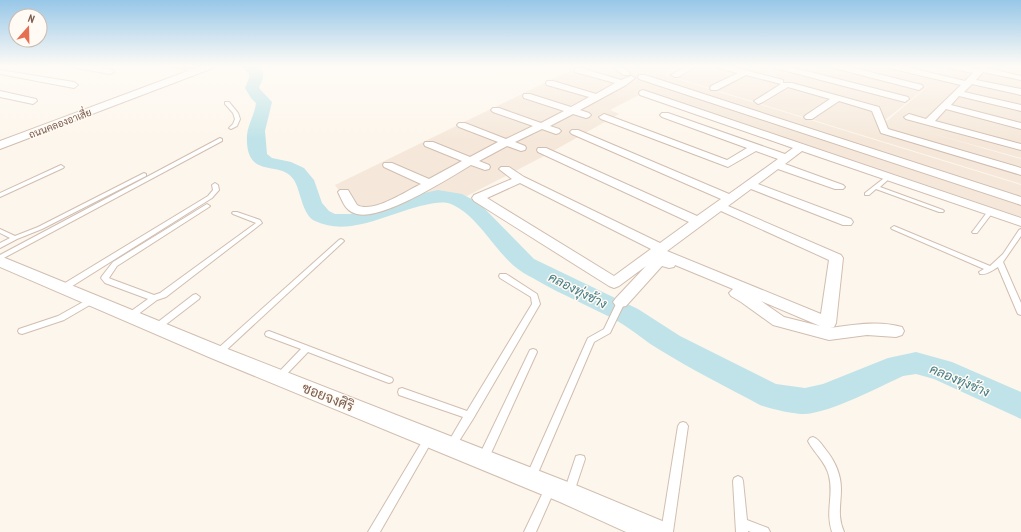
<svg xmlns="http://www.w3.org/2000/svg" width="1021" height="532" viewBox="0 0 1021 532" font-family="'PT Sans Narrow',Sarabun,sans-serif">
  <rect width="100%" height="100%" fill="#fdf6ec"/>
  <g fill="#f5e8da">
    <polygon points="579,66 679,66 664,75 1021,185 1021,217 647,91 610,110 619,114 546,155 467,196 445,194 357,217 335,185"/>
    <polygon points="683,66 1021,66 1021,158 887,121 933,82 885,120 1021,159 1021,184 667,75"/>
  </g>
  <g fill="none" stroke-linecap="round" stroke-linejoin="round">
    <path fill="#bfe3e8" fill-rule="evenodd" d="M241 66H257L263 72V78L259 88 272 102 265 131 267 154 272 158 291 162 304 168 314 180 322 203 329 211 335 214H350L406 197 438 190 462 194 479 203 534 259 638 309 680 336 776 384 805 388 823 384 888 358 916 352 952 362 1021 392V419L934 379 916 374 903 376C877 388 832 412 805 414 793 414 772 409 760 405 727 387 692 370 660 350 646 342 633 330 619 322 592 307 564 296 538 281 532 277 524 274 518 269 494 251 479 216 451 204 443 201 434 203 425 205 390 212 350 238 315 221 302 215 301 191 294 180 280 158 245 182 247 135 248 124 255 114 256 103L251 98 245 88 249 78V73Z"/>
    <g stroke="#d1beb0" stroke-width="2">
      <g id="service">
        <polygon points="173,66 180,66 198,71 196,72"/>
        <polygon points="225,102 229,102 238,113 240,119 237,126 231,129 229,128 233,124 235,119 233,113 225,104"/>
        <polygon points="220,138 222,139 222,141 0,260 0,255"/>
        <polygon points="61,165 64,167 63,168 0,197 0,193"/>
        <polygon points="144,173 146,174 146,176 42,229 17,239 0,248 0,243 10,238 0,233 0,229 15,236 38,227"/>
        <polygon points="888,175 891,177 890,178 880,187 943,210 944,211 943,212 939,212 876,189 869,195 865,195 865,193"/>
        <polygon points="215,183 218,185 219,190 212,198 66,290 60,290 59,288 60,286 208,196 213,190 212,185"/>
        <polygon points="207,204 210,206 209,207 117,266 109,278 111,279 154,295 160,293 256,223 233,214 232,213 233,212 237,212 260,220 262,223 166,297 157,300 133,318 127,318 126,316 127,314 148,299 105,283 101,278 102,276 113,262"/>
        <polygon points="990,210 993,212 977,233 973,233 972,232 973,231 988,211"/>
        <path d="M894 226 990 266 1003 254 1019 230 1021 229V236L1003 262 1021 303V315L1018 314 1017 312 998 267C993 270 987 275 980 274L979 272 984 269 892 229 891 228Z"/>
        <polygon points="341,239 343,240 344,241 343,242 221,355 218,356 215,355 214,353 215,351 339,240"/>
        <polygon points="500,274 506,274 537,294 540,304 473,419 454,449 451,450 448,449 446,446 463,417 399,395 398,392 399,389 402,388 467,411 532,304 531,297 500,278 499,276"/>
        <polygon points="196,294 200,297 199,299 160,329 154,329 153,327 154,325 193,295"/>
        <polygon points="92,297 95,298 96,300 95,302 64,320 22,334 19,333 18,331 19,329 58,316"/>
        <polygon points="621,299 624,300 625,302 610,333 594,342 535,480 531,482 527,480 526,477 587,340 588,338 604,329 617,302 618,300"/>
        <polygon points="269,331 392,378 393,380 392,382 389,383 386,382 308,352 282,379 279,380 276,379 275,377 276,375 301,349 266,336 265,334 266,332"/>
        <polygon points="533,349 536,350 537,352 487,462 483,463 479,462 478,459 479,456 529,352 530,350"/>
        <polygon points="683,422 686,423 688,426 673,532 661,532 678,426 680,423"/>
        <polygon points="429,434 432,435 434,438 432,441 380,532 368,532 426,435"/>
        <path d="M813 437C819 439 822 445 826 450 835 461 841 475 841 489 841 505 837 516 844 532H832C825 511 834 496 829 476 826 462 814 453 808 441L810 438Z"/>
        <polygon points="580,455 584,456 585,459 573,495 569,497 565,495 564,492 576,456"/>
        <polygon points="738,476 742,478 743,481 747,520 768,528 770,532 751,532 748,531 748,532 736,532 733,481 734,478"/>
        <polygon points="550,484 554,486 555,489 536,532 524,532 546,486"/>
      </g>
    </g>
    <g stroke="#d1beb0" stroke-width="2">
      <g id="minor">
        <polygon points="73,66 90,66 113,70 114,72 110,74 77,68"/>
        <polygon points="613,66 622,66 630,73 629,75 623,75"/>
        <polygon points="687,66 697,66 678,77 675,77 671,75"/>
        <polygon points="717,66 730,66 783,80 783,83 792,83 879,107 888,129 1021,168 1021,175 881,133 872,111 839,101 812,119 806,119 804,117 806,115 830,99 788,87 761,103 758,104 754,101 781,84 746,75 717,90 711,90 710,88 711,86 738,73 718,68"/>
        <polygon points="774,66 787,66 908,97 909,99 905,102 775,68"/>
        <polygon points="833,66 846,66 922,85 923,87 919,90 834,68"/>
        <polygon points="888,66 902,66 965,81 973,73 949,68 948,66 963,66 977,69 981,66 989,66 987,68 1021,76 1021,80 983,72 976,80 1021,89 1021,95 972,84 964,92 1021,105 1021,111 959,96 951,105 1021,123 1021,129 946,109 935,121 1021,144 1021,150 906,119 904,117 909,114 926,119 961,85 889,68"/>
        <path d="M575 68H581L621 80 631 76 635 78 626 85 580 110 589 113 591 115 589 117 586 118 573 114 550 126 559 129 561 131 559 133 556 134 542 129 515 142 525 146 526 148 525 150 521 151 507 146 479 161 489 165 490 167 489 169 485 170 471 165C449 178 378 224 354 213 345 210 342 200 338 192L340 190H348L357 205C373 214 406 191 421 184L384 167 383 165 384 163H392L429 179 462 161 425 146 424 144 425 142H433L470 157 498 142 459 127 457 125 459 123H465L506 139 533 126 493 112 491 110 493 108H499L541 123 564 111 524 98 523 96 524 94H530L571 107 589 97 547 85 546 83 547 81H553L596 94 615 83 575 72Z"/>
        <polygon points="0,70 74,82 78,85 74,88 0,74"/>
        <polygon points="639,75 645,75 1021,197 1021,205 639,79 638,77"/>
        <path d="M643 90 1021 218V226L802 151 785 164 843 185 845 187 843 189H835L778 169 758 184 851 219 853 222 851 225H843L751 189 728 206 841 255 843 258 836 323 834 327 830 328C853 325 878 320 902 327L904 331 902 335 896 337 867 335 829 340 773 325 741 302 731 296 729 293 733 289 675 265 674 267 669 268 662 266 626 306 621 307 616 306 613 302 616 298 646 266 619 286 614 288 609 286 474 201 472 198 474 195 512 179 499 169 501 167H509L524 177 660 243 689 222 538 152 537 150 538 148H546L697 216 721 199 572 134 570 132 572 130H578L729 194 778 159 756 151 728 167 601 119 599 117 604 114 607 115 727 160 747 148 662 117 660 115 662 113H668L785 154 793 148 640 95 639 93 640 91ZM520 183 651 249 614 276 487 198ZM721 211 829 260 821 314 667 251ZM761 301 820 326 784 317Z"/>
        <polygon points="0,91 36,99 37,101 33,104 0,97"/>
      </g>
    </g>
    <g stroke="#d1beb0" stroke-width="2">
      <g id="tertiary">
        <polygon points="201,66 215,66 213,68 0,149 0,141"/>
        <polygon points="0,256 225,348 578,486 667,523 670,532 626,532 560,502 211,358 0,267"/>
      </g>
    </g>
    <use href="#service" fill="#fff" fill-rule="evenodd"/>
    <use href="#minor" fill="#fff" fill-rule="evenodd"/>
    <use href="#tertiary" fill="#fff" fill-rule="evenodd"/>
  </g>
  <linearGradient id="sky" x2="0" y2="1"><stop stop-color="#97c7e8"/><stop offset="0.47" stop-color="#fefbf6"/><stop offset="1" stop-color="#fefbf6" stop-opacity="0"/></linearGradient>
  <rect width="1021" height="140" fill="url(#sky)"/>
  <g text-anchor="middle" stroke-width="3" stroke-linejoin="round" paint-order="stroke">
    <g font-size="10" fill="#7a5c4d" stroke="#fffaf3">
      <text transform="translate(60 123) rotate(-21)" y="4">ถนนคลองอาเสี่ย</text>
    </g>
    <g font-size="13" font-style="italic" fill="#437c86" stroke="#fffaf3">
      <text transform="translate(578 290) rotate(27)" y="5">คลองทุ่งช้าง</text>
      <text transform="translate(960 380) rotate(23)" y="5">คลองทุ่งช้าง</text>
    </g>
    <g font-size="14" fill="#7a5c4d" stroke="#fffaf3">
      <text transform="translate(328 397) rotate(22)" y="5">ซอยจงศิริ</text>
    </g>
  </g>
  <g transform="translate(28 28) rotate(20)"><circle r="19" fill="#fffaf3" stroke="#cabbb1"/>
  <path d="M0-3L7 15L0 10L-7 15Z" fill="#e76f51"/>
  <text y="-6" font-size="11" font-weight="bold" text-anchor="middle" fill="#7a5c4d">N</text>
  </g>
</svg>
